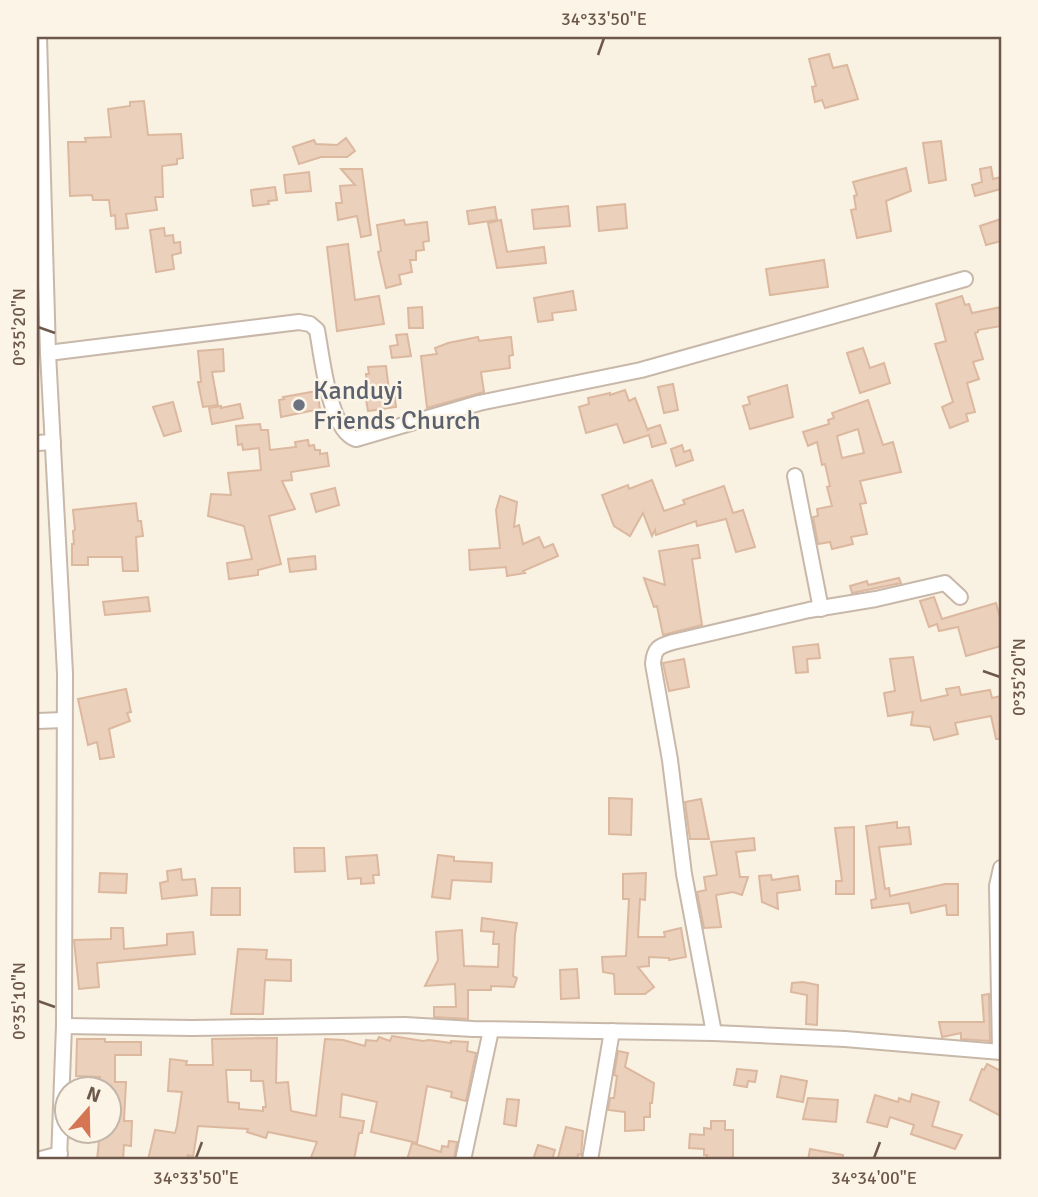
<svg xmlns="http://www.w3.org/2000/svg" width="1038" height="1197" viewBox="0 0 1038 1197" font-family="Signika,sans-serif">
  <rect width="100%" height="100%" fill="#f9f1e2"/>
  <g fill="#ebd0bc" stroke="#dcb89f" stroke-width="2" fill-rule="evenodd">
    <polygon points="829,54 833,68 847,65 858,99 825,108 822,100 815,102 812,87 816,86 809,59"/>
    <polygon points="144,101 148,135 181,134 183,158 177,159 177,164 162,166 163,197 155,197 157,210 126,214 128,228 116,229 115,215 111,216 109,200 93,200 92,195 70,196 68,142 86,142 85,138 111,137 108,109 130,106 130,102"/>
    <polygon points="346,138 355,151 347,157 321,157 299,164 293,147 314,140 316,144 337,145"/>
    <polygon points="941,141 946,180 929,183 923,143"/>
    <polygon points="991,167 993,179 1001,177 1001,189 975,196 972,185 982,182 980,169"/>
    <polygon points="906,168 911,191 886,201 891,231 857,238 851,210 856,209 854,196 857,195 853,182"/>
    <polygon points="341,169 362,169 371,235 361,237 357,216 338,220 336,203 342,203 340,186 355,185"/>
    <polygon points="309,172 311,191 286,193 284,175"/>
    <polygon points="275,187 277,200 268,201 269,204 253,206 251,190"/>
    <polygon points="625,204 627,228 599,231 597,207"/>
    <polygon points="568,206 570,226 534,229 532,210"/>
    <polygon points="495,207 497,220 469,224 467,211"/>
    <polygon points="1001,219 1001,241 986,245 980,226"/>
    <polygon points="404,220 405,225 427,222 429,241 423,242 424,250 416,251 416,260 410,260 412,272 399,275 401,284 386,288 378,252 381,251 377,225"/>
    <polygon points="501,220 507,252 544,247 546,263 497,268 488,223"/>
    <polygon points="164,228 165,236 173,235 174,243 180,242 181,253 172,255 174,269 156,272 150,230"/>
    <polygon points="348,244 355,300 379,296 384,324 337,331 327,247"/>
    <polygon points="824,260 828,287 770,295 766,269"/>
    <polygon points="573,291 576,310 552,313 553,320 538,322 534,298"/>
    <polygon points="962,296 965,305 969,304 972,313 1001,307 1001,326 978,330 978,332 975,333 983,359 973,362 979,379 967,383 975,412 966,414 968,421 950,428 942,407 953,402 935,344 946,341 936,304"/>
    <polygon points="422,307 423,328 409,328 408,308"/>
    <polygon points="407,334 411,356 392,358 390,346 398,345 396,335"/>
    <polygon points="478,337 479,341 511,337 513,355 509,356 510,368 481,372 484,392 427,408 421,356 437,354 435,348 448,343"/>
    <polygon points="863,348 870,368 884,363 890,383 860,393 847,353"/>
    <polygon points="223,349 224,371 212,372 218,405 203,407 198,382 201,382 198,351"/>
    <polygon points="386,366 389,390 394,389 396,407 368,411 365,393 368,393 366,374 369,374 368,367"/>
    <polygon points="673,384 678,410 664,413 658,387"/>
    <polygon points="787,385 793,417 750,429 743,406 750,404 748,397"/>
    <polygon points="625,390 629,401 635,398 648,431 648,429 660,425 666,443 652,447 649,435 624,443 617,424 586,433 579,407 589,404 588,398 610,393 610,395"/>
    <polygon points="317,391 320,409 281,417 279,400 284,399 283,397"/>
    <path d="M868 400 883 445 893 442 901 472 860 481 866 503 860 504 867 534 851 537 853 544 832 549 830 542 818 544 813 517 818 516 817 509 832 506 827 487 830 486 825 464 822 465 817 442 808 446 803 432 829 424 828 420 834 418 832 413ZM858 429 864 453 842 458 837 436Z"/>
    <polygon points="173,402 181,431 164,436 153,407"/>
    <polygon points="240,404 243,418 212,424 209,408 221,406 221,408"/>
    <polygon points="260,424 261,430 268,430 270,450 296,447 295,442 308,440 309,446 314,445 315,450 320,450 320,454 327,453 329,466 291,472 292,480 282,481 295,509 269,516 281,564 258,570 258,575 229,579 227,563 252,559 244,526 208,516 211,494 231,495 228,473 261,470 259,448 243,450 242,444 238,445 236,426"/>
    <polygon points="682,445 684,452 690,450 693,460 676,466 671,449"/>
    <polygon points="652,480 664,511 685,504 683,500 724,486 733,513 743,510 755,547 736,552 726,519 697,526 696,521 656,535 655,530 652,536 643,513 630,536 614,526 602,495 628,485 629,489"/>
    <polygon points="335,488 339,505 316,512 311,494"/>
    <polygon points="500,496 517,502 514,527 519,525 523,544 539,537 544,548 553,544 558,556 523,571 525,573 507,576 506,567 470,570 469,550 500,548 496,510"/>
    <polygon points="136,503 138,521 141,521 143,536 136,537 138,571 123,571 122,557 88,557 88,565 72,565 72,544 74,544 73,531 75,530 73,510"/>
    <polygon points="698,545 700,558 692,559 702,625 663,635 657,606 654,607 644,578 665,585 659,551"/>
    <polygon points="315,556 316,569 290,572 288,559"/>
    <polygon points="899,578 901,583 852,593 850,586 867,581 868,585"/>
    <polygon points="148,597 150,611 105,615 103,602"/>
    <polygon points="934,597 942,619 996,603 1001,621 1001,646 966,656 958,627 939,631 937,624 929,627 920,601"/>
    <polygon points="818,644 820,658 807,659 808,672 796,673 793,647"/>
    <polygon points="913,657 921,701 948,695 946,689 959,687 961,695 990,690 992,698 1001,696 1001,739 996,739 991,716 955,723 958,734 934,740 930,727 911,725 913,712 888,716 884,693 895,691 890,659"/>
    <polygon points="684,659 689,687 669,691 663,663"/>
    <polygon points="126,689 131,712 127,713 130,721 109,729 114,757 100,759 97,742 88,745 78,699"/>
    <polygon points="609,798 632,799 631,835 609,834"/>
    <polygon points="701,799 709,839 690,839 685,802"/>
    <polygon points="897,822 897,828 909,827 911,844 879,847 885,889 889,888 890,896 945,884 958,884 958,915 947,915 946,905 911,913 909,903 872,908 871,900 876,899 866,826"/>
    <polygon points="854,827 854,894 836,894 836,881 842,881 835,828"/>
    <polygon points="754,838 755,850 736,852 740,877 748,877 742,895 733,892 716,895 721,927 704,928 697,892 706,890 704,877 717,875 711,842"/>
    <polygon points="294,848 324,848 325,871 295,872"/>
    <polygon points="377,855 379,875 373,875 374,883 361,884 361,878 348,879 346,857"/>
    <polygon points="438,855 454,857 454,861 492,863 491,882 452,880 450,899 432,897"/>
    <polygon points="181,869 182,880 195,879 197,895 162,899 160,883 168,881 167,871"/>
    <polygon points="100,873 127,874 126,893 99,892"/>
    <polygon points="646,873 645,900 640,899 638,937 665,937 664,932 681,928 686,957 669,960 669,958 649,957 649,966 638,967 654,987 645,994 615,994 614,974 603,972 602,957 626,956 629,899 623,899 623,874"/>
    <polygon points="771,875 772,880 798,876 800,890 777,893 778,909 762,902 759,876"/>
    <polygon points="212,888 240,888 240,915 211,915"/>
    <polygon points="482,918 517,923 515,934 513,976 517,978 514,987 491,986 491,990 468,990 468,1019 434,1017 434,1007 456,1007 455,984 425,986 438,960 436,932 462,930 464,966 498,967 499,944 493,944 494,932 481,931"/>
    <polygon points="111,928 123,928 124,949 167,945 167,934 193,932 195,954 97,963 99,987 79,989 74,940 111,939"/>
    <polygon points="238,949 267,950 266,959 291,960 291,981 265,980 263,1014 231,1014"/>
    <polygon points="577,969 579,998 561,999 560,970"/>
    <polygon points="803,982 818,985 817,1025 806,1024 807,995 791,992 792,983"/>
    <polygon points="989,994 990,1041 961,1039 961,1033 942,1037 939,1022 984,1022 982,995"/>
    <path d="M392 1036 423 1041 429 1040 451 1043V1041L468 1042 467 1051 476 1053 466 1101 451 1097 452 1092 427 1086 417 1143 371 1132 377 1102 342 1094 340 1117 364 1121 362 1133H359L354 1160H310L317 1142 268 1132 266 1138 247 1132 248 1129 198 1126 193 1157 188 1155 186 1160H148L155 1130 175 1133 177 1126 182 1092 168 1091 170 1059 187 1061 186 1065H213L212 1039 277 1038 276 1083 288 1082 291 1111 316 1116 325 1039 343 1040 365 1046 366 1040 377 1041 379 1037 390 1041ZM226 1070H251V1081H263L266 1107H263V1111L239 1109V1103L228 1102Z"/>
    <polygon points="77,1039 105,1039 105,1042 141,1042 141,1055 115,1055 115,1082 126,1082 124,1121 132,1121 131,1146 124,1145 123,1160 97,1160 99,1141 70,1138 71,1130 108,1130 108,1088 99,1088 100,1077 76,1076"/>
    <polygon points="618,1051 628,1053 625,1067 654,1083 652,1103 650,1103 650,1117 644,1117 644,1130 625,1131 625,1112 608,1110 610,1098 614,1098 617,1076 614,1075"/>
    <polygon points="987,1064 1001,1071 1001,1116 970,1100 982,1069 984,1070"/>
    <polygon points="737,1069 757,1071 755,1082 748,1081 747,1087 734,1085"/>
    <polygon points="781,1076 807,1081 803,1102 777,1097"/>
    <polygon points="912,1094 939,1102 932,1126 962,1135 955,1149 911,1134 914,1125 890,1117 887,1127 867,1122 875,1095 898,1102 899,1098 910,1102"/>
    <polygon points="808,1098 838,1100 836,1122 803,1119"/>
    <polygon points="507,1099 519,1100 516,1126 504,1124"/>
    <polygon points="711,1121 725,1121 725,1130 733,1130 733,1160 706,1160 707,1155 704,1155 704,1149 689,1148 690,1134 704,1135 704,1128 711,1129"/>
    <polygon points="566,1127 583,1131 581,1155 578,1154 577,1160 558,1158"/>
    <polygon points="449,1141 457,1142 454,1160 407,1160 412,1143 441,1152 442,1146 448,1147"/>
    <polygon points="538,1145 555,1150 552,1160 533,1160"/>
    <polygon points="810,1149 843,1155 842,1160 808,1160"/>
  </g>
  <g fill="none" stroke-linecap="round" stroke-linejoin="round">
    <g stroke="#c8b8aa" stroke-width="18">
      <g id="street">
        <polyline points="39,37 48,353 65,673 64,1026 59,1160"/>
        <path d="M48 353 299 322 310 324 317 330C322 356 329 431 356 439L479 403 641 370 965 279"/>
        <polyline points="37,443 53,442"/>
        <polyline points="795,476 821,609"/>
        <polyline points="37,721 64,720"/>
        <polyline points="64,1026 192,1028 405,1025 473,1029 714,1033 845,1039 1001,1052"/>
        <path d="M714 1033 684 874 670 760 653 664C654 648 659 646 673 642L809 610 876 599 945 583 960 597"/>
        <polyline points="1000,1052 997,886 1001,868"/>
        <polyline points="37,1160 60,1154"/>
        <polyline points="463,1160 491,1030"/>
        <polyline points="590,1160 612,1031"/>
      </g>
    </g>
    <use href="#street" stroke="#fff" stroke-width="14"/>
  </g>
  <path fill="none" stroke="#6d584b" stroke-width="2.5" d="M598 55 604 38M38 327 55 333M983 671 1000 677M38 1001 55 1007M196 1158 202 1142M874 1158 880 1142"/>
  <circle fill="#6b7280" stroke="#fcf5e7" stroke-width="2.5" cx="299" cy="405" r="7"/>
  <g text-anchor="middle" stroke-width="5" stroke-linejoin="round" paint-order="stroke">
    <g font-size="26" fill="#5b616d" stroke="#fcf5e7" text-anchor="start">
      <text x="313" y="399">Kanduyi<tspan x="313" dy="30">Friends Church</tspan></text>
    </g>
  </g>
  <rect width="1038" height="1197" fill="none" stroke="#fcf5e7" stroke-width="77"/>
  <g transform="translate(88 1110) rotate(20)"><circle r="33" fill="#fcf5e7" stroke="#c3b6a9" stroke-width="2"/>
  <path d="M0-5L12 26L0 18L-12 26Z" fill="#d67554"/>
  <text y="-10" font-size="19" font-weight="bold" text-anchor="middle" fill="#6d584b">N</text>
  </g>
  <rect x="38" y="38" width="962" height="1120" fill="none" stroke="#6d584b" stroke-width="2.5"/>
  <g font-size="18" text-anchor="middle" fill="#6d584b">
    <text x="604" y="25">34°33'50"E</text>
    <text transform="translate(19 327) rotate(-90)" y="6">0°35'20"N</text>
    <text transform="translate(1019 677) rotate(-90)" y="6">0°35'20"N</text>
    <text transform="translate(19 1001) rotate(-90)" y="6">0°35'10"N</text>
    <text x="196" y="1184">34°33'50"E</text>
    <text x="874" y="1184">34°34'00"E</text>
  </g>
</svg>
